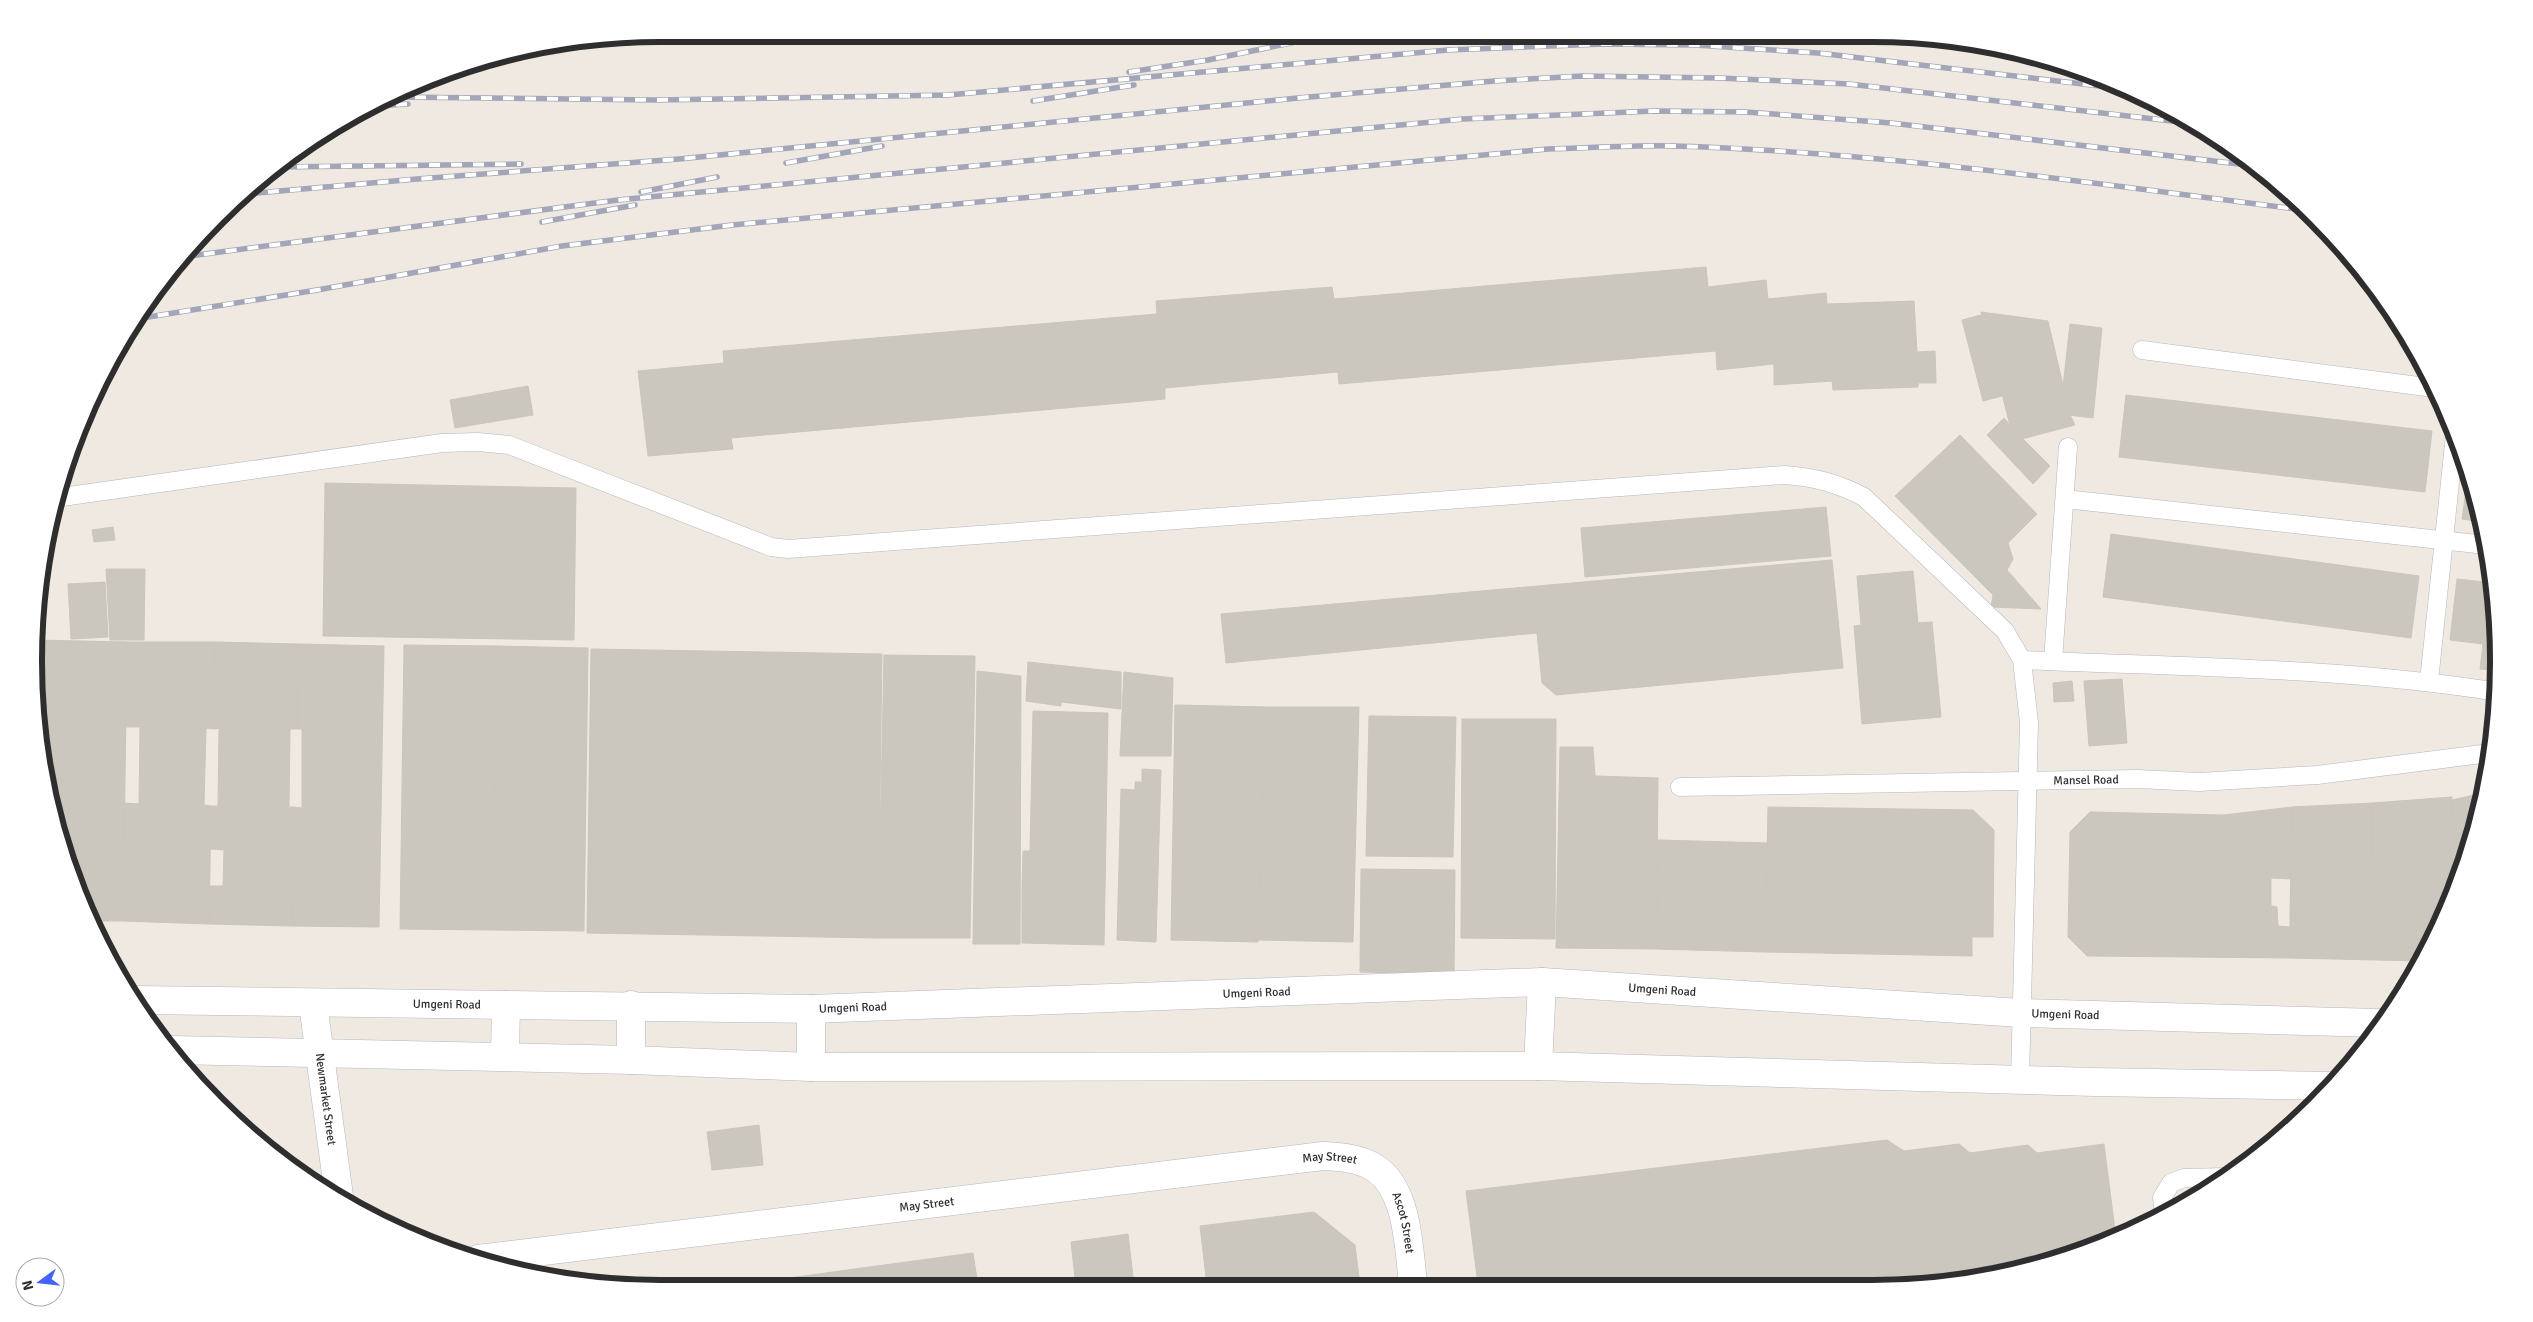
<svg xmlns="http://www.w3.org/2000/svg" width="2533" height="1322" viewBox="0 0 2533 1322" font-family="Signika,sans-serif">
  <rect width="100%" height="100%" fill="#efe9e1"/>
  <g fill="#cbc7bf" stroke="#cbc5ba">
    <polygon points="1706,267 1708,287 1766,280 1768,299 1826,293 1827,304 1914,301 1917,352 1935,351 1936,383 1918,383 1918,387 1833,390 1832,381 1774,385 1774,364 1717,370 1716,351 1339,384 1338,372 1165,388 1165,399 731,438 733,449 648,456 638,371 724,363 723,351 1157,314 1156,301 1332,287 1334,299"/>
    <polygon points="1981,312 2048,321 2063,385 2060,414 2070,415 2075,425 2014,441"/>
    <polygon points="1981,315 2002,396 1983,401 1962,320"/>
    <polygon points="2070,324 2102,328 2093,418 2060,414"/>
    <polygon points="528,386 533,415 455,428 450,400"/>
    <polygon points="2126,395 2432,431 2425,492 2119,457"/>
    <polygon points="2004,418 2010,425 2014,441 2023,439 2050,466 2033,484 1987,435"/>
    <polygon points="1960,435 2037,514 2008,543 2013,559 2007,570 2041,609 1991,607 1993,595 1895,496"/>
    <polygon points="2469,470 2481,522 2462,519"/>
    <polygon points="325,483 576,488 574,640 323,636"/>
    <polygon points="1826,507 1831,556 1585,577 1581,528"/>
    <polygon points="113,527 115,540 94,542 92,530"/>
    <polygon points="2111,534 2419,576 2411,638 2103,597"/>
    <polygon points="1832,560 1843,668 1556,695 1542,683 1537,633 1226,663 1221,614"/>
    <polygon points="106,569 145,569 144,640 110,640"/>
    <polygon points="1913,571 1918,623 1932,622 1941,717 1862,724 1854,626 1861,625 1857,576"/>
    <polygon points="2457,579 2494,583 2496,651 2494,670 2480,669 2483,644 2450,640"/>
    <polygon points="105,582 108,637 71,639 68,584"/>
    <polygon points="35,640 127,642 123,921 92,921 82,901 55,823 35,702"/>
    <polygon points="127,642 215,642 214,729 206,728 204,805 211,806 209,924 123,921 124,803 139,804 140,727 125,727"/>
    <polygon points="215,642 298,644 297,729 290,729 289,807 294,807 292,926 209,924 210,886 223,886 224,850 211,849 211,806 218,806 219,728 214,729"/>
    <polygon points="298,644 384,646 379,927 292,926 294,807 302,808 302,729 297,729"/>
    <polygon points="404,645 497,646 493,930 400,929"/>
    <polygon points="497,646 588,648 584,931 493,930"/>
    <polygon points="591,649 882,654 878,938 587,933"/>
    <polygon points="884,655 975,656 970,938 878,938"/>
    <polygon points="1028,662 1121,672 1121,709 1061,702 1061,706 1026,701"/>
    <polygon points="977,671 1021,676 1020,944 973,944"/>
    <polygon points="1124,672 1173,678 1171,756 1120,756"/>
    <polygon points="2122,679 2127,743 2089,746 2084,681"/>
    <polygon points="2072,681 2074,701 2054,702 2053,683"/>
    <polygon points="1175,705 1266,707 1258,942 1171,940"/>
    <polygon points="1266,707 1359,707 1353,942 1258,940"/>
    <polygon points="1033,711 1108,713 1105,891 1022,889 1023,851 1030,851"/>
    <polygon points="1369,716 1456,717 1453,857 1366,856"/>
    <polygon points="1462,719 1556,719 1555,939 1461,938"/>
    <polygon points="1560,747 1593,747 1595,776 1658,778 1656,949 1556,948"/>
    <polygon points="1142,769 1161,770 1156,942 1117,940 1121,789 1135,790 1135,782 1142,782"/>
    <polygon points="2483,793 2478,824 2450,896 2452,800"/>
    <polygon points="2452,797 2450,896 2441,921 2371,919 2372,803"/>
    <polygon points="2372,803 2371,919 2290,918 2292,807"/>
    <polygon points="1768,807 1973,810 1994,830 1993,937 1972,937 1972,956 1765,952"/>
    <polygon points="2292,807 2291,879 2271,878 2271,906 2277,907 2278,926 2290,927 2290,958 2087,956 2068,937 2070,832 2090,812 2223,815"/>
    <polygon points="1658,840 1768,843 1765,952 1656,949"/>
    <polygon points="1361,869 1455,870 1454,974 1360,972"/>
    <polygon points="1022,889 1105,891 1104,945 1022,943"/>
    <polygon points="2290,918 2371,919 2441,921 2434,939 2420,961 2290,958"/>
    <polygon points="759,1125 763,1165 712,1170 707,1132"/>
    <polygon points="1887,1140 1904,1151 1959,1144 1970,1153 2028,1145 2037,1153 2104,1144 2116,1238 1954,1283 1478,1284 1466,1191"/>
    <polygon points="1314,1212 1355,1245 1360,1285 1207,1285 1200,1226"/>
    <polygon points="1128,1234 1134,1285 1076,1286 1071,1242"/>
    <polygon points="973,1253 978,1286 887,1286 884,1265"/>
    <polygon points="884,1265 887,1286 723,1287"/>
  </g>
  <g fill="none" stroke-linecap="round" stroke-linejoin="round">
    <g stroke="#b4b7c1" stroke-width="19">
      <g id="lane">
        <polyline points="2142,350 2434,388"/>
        <path d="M55 498 442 443 478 442 509 445 771 547 788 549 1784 475C1814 477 1837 483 1864 497L2005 631 2022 660 2029 723 2020 1080"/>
        <polyline points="2065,499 2486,545"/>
        <path d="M2022 660C2180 667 2341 667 2498 692"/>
        <polyline points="2053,661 2068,447"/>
        <polyline points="2429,681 2455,435"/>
        <path id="s1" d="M1680 787 2138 779 2199 782 2317 775 2490 753"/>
        <polyline points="2164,1213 2162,1198 2171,1183 2184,1178 2226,1177"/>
      </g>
    </g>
    <g stroke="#b4b7c1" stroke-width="29">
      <g id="street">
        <path id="s2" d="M313 1004 339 1196"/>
        <path id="s3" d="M478 1259 1323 1156C1340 1157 1360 1158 1375 1168 1408 1189 1409 1249 1413 1284"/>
      </g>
    </g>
    <g stroke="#b4b7c1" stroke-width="29">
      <g id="secondary">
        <path id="s4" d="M135 1000 811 1009 1542 982 2021 1013 2378 1023"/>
        <polyline points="172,1050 631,1060 811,1067 1538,1066 2094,1082 2330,1086"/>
        <polyline points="505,1056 506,1005"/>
        <polyline points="631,1060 631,1005"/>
        <polyline points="1538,1066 1542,982"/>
        <polyline points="811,1067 811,1009"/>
      </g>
    </g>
    <use href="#lane" stroke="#fff" stroke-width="18"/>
    <use href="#street" stroke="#fff" stroke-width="28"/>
    <use href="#secondary" stroke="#fff" stroke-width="28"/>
    <g stroke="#a3a6b8" stroke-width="5.5">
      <g id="rail">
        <polyline points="1129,72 1208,60 1335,34"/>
        <polyline points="393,97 657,100 948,95 1448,50 1604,44 1695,45 1818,53 2125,89"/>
        <polyline points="1033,101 1134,85"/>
        <polyline points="374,106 408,104"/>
        <polyline points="786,163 882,146"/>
        <polyline points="275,167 521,164"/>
        <polyline points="641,192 717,177"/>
        <polyline points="246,194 417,179 679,159 1298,98 1494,81 1582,76 1718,78 1849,84 2189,123"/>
        <polyline points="542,222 635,205"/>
        <polyline points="182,257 618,200 1463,119 1654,111 1746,112 1891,123 2256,166"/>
        <path d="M136 319 317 290 562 246 732 225 1548 149C1590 148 1632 145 1674 146 1885 152 2095 184 2304 210"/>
      </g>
    </g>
    <use href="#rail" stroke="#fff" stroke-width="4" stroke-dasharray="11" stroke-linecap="butt"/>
  </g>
  <g text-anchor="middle" stroke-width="5" stroke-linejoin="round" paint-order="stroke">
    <g font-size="12" fill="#2e2e2e" stroke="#fff">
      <text dy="4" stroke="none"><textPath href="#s1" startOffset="406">Mansel Road</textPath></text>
      <text dy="4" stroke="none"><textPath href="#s4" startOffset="1528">Umgeni Road</textPath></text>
      <text dy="4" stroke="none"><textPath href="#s4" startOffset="1122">Umgeni Road</textPath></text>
      <text dy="4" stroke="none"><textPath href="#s4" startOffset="312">Umgeni Road</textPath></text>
      <text dy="4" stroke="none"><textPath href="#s4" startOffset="718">Umgeni Road</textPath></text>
      <text dy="4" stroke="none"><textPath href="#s4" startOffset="1932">Umgeni Road</textPath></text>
      <text dy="4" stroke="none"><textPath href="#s2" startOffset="96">Newmarket Street</textPath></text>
      <text dy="4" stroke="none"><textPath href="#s3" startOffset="858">May Street</textPath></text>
      <text dy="4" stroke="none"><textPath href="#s3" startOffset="452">May Street</textPath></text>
      <text dy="4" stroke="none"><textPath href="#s3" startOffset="969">Ascot Street</textPath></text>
    </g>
  </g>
  <path d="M0 0H2533V1322H0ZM660 42H1872A618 618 0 0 1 2490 660V662A618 618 0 0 1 1872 1280H660A618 618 0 0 1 42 662V660A618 618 0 0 1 660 42Z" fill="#fff" fill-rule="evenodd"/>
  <path fill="none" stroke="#2e2e2e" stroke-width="6" d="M660 42H1872A618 618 0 0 1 2490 660V662A618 618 0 0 1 1872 1280H660A618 618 0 0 1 42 662V660A618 618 0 0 1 660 42Z"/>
  <g transform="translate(40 1282) rotate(255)"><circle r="24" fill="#ffffff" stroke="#ababab"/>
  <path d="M0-4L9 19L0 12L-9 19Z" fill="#4264fb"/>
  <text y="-8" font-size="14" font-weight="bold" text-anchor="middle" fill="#2e2e2e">N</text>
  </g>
</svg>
